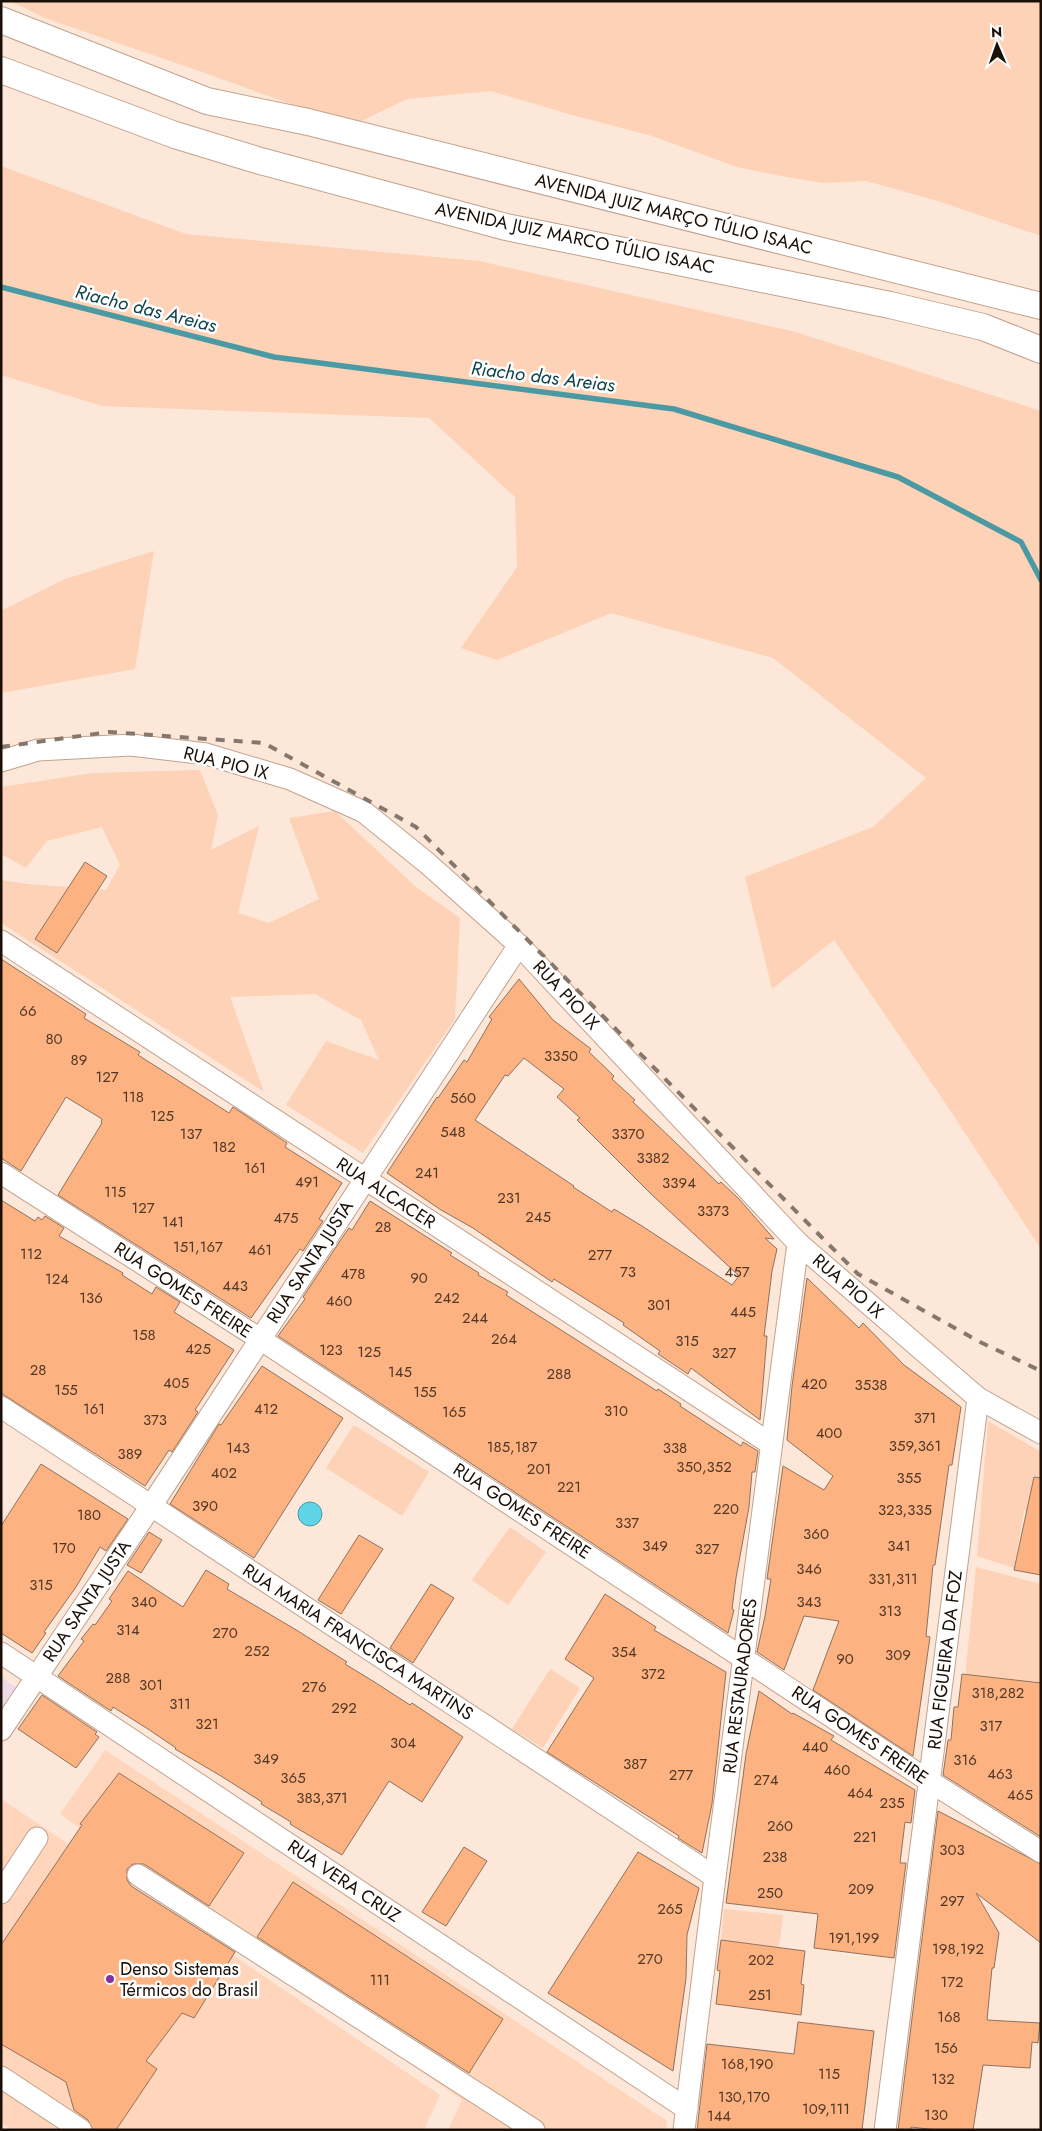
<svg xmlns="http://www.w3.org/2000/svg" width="1042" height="2131" viewBox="0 0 1042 2131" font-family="Jost,sans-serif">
  <rect width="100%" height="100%" fill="#fce7d9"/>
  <g fill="#ffd6bb">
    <polygon points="105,1750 667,2121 666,2130 448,2130 462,2100 60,1814"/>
    <polygon points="3,1800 440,2095 424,2130 12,2130 1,2123 1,1802"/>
  </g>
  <polygon fill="#eedbea" points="1,1677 17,1688 1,1712"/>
  <g fill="#fdd2b6">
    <polygon points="10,1 1041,1 1041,236 938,201 866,181 823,183 781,176 737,167 652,136 572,115 491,91 407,99 351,126 205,73 45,18"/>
    <polygon points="1,166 186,234 479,261 796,332 1041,411 1041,1249 946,1104 834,940 772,989 745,877 873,827 926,778 773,658 611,613 497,660 461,648 517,567 515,497 429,418 102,406 1,375"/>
    <polygon points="154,551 135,669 1,693 1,611 65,579"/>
    <polygon points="200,770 218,815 211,850 259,826 238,913 269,923 319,899 289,818 335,811 416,887 460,918 455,1019 363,1153 286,1105 326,1041 379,1060 361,1020 315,994 230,997 264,1092 1,923 1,880 28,884 106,890 120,865 102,827 47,841 26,868 1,854 1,787 93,773"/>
    <polygon points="988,1421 1041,1452 1041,1509 1024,1511 1014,1568 977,1556"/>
    <polygon points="354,1425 429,1472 402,1516 326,1468"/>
    <polygon points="510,1527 546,1552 508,1605 472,1580"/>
    <polygon points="976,1567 1041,1584 1041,1691 965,1677"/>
    <polygon points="550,1669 580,1688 543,1748 512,1729"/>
    <polygon points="724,1909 783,1915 779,1947 721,1940"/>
  </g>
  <circle fill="#5fd4e6" stroke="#4b99a3" cx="310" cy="1514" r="12"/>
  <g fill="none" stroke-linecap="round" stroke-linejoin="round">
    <polyline stroke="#4b99a3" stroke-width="5.5" points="1,287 274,357 674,409 898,477 1021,542 1041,580"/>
  </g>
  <g fill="#fcb281" stroke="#90725e" fill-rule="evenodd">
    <polygon points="85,862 107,876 57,953 35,939"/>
    <polygon points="1,959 86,1014 84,1018 140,1052 138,1055 229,1113 233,1107 287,1143 285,1147 342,1183 319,1219 323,1221 303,1251 300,1249 251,1318 58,1195 102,1123 101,1122 102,1119 66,1097 21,1171 1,1158"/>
    <path d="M519 979 553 1020 591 1049 589 1052 614 1076 612 1079 635 1100 633 1102 719 1184 721 1182 739 1199 774 1239 765 1238 777 1249 772 1271 764 1336H767L760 1420 691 1368 688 1374 658 1354 660 1351 623 1325 624 1323 554 1279 552 1282 473 1228 441 1210 387 1173 437 1097 438 1098 464 1060 467 1062 492 1019 489 1017ZM524 1058 564 1089 557 1097 580 1118 577 1120 650 1193 739 1276 732 1285 642 1226 614 1209 612 1212 573 1187 574 1186 475 1120 505 1075 508 1076Z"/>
    <polygon points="1,1200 35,1221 38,1217 42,1220 45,1216 64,1228 59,1236 123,1273 122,1275 152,1294 156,1287 180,1302 174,1312 234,1350 195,1410 198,1412 172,1452 169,1450 145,1486 1,1393"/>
    <polygon points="370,1201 452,1253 450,1255 479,1273 478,1275 508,1292 506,1295 657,1391 658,1389 681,1404 680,1406 741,1446 743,1442 758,1451 755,1472 752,1472 749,1507 736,1578 732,1609 734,1610 728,1633 278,1336 305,1299 303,1297 344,1235 349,1228 352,1230"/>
    <polygon points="807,1278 859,1328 863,1323 904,1365 961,1407 952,1465 949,1465 935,1565 933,1565 926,1636 930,1637 913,1756 813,1690 839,1621 804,1616 784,1670 757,1652 765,1616 771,1579 767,1579 783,1466 824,1490 833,1476 787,1440 792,1386"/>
    <polygon points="262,1366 343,1418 254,1558 170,1504 219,1424 221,1425"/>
    <polygon points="41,1464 128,1519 106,1551 100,1547 76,1587 44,1632 46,1633 32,1653 1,1633 1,1526"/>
    <polygon points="1034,1477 1041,1478 1041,1575 1014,1570"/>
    <polygon points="149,1532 162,1540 141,1573 127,1565"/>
    <polygon points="359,1535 383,1549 341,1614 318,1600"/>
    <polygon points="206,1570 229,1584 227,1589 298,1631 347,1662 345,1664 376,1683 410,1705 412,1703 463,1737 422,1802 389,1781 342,1855 290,1824 291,1822 261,1804 262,1802 221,1776 175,1749 176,1748 148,1729 113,1707 111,1711 58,1676 84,1641 81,1639 93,1624 95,1625 112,1601 109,1599 128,1571 183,1607"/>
    <polygon points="431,1584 454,1598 413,1663 390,1648"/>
    <polygon points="605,1594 656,1627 654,1630 726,1672 712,1804 702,1853 678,1838 679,1836 547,1752 594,1678 565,1659"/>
    <polygon points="962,1674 1041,1683 1041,1837 943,1775 948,1740 951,1740 954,1707 958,1707"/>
    <polygon points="759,1691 792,1714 793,1713 834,1736 831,1740 915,1790 911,1823 905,1822 900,1863 906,1863 894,1958 814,1948 818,1914 726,1903 746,1754"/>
    <polygon points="42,1695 97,1732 95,1734 99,1737 76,1768 18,1729"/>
    <polygon points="119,1773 244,1853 209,1906 144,1864 133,1864 127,1869 127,1880 131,1886 235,1952 194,2018 182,2013 146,2061 157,2069 116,2130 93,2130 88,2120 74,2110 66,2082 1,2044 1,1945 82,1825 80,1824"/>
    <polygon points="938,1811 1041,1864 1041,1943 976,1893 999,1933 994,1968 992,1968 987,2020 1040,2023 1038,2043 1032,2042 1030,2068 983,2065 973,2130 936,2130 911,2127 911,2130 898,2130"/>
    <polygon points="464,1847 487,1861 446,1926 422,1912"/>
    <polygon points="638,1852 699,1888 687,1935 686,1978 673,2071 548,1993"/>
    <polygon points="293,1882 503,2019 469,2073 257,1937"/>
    <polygon points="721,1940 805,1951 801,1984 804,1985 801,2015 716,2004 720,1971 717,1970"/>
    <polygon points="798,2022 874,2031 862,2130 697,2130 707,2044 794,2054"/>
  </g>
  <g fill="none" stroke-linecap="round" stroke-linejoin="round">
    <g stroke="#c3a28d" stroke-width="23">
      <g id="minor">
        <polyline points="1,761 38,750 131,745 206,754 290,779 364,812 427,863 519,945 798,1243 978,1398 1041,1433"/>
        <polyline points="1,941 771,1444"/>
        <polyline points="1,1173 260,1339 929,1781 1041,1852"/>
        <polyline points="1,1407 715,1877"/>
        <polyline points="1,1653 687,2109"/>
        <polyline points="1,1730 151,1506 519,945"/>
        <polyline points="138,1875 534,2130"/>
        <polyline points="1,1893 37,1838"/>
        <polyline points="1,2077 81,2130"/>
        <polyline points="684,2130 715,1877 798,1243"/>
        <polyline points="885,2130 978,1398"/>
      </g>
    </g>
    <g stroke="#c3a28d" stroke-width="28">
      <g id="major">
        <polyline points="1,20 207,101 308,122 1041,306"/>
        <polyline points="1,70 175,135 257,160 506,227 890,305 983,327 1041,350"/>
      </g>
    </g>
    <use href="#minor" stroke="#fff" stroke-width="21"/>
    <use href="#major" stroke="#fff" stroke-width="26"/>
    <polyline stroke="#86776c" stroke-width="4" stroke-dasharray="9 9" stroke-linecap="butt" points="1,747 109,732 264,743 416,827 858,1274 980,1342 1041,1371"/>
  </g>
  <circle fill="#892f9a" stroke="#fff" stroke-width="2" cx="110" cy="1979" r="5"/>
  <g text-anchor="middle" stroke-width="5" stroke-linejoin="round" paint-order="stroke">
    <g font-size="15" fill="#533826">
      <text x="28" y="1016">66</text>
      <text x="54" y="1044">80</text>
      <text x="561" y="1061">3350</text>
      <text x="79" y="1065">89</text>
      <text x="107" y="1082">127</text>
      <text x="133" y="1102">118</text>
      <text x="463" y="1103">560</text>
      <text x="162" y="1121">125</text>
      <text x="453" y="1137">548</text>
      <text x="191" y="1139">137</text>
      <text x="628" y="1139">3370</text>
      <text x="224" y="1152">182</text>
      <text x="653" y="1163">3382</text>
      <text x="255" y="1173">161</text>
      <text x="427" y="1178">241</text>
      <text x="307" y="1187">491</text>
      <text x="679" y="1188">3394</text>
      <text x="115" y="1197">115</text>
      <text x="509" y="1203">231</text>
      <text x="143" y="1213">127</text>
      <text x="713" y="1216">3373</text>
      <text x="538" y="1222">245</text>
      <text x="286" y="1223">475</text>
      <text x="173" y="1227">141</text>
      <text x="383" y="1232">28</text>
      <text x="198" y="1252">151,167</text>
      <text x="260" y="1255">461</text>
      <text x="31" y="1259">112</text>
      <text x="600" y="1260">277</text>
      <text x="628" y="1277">73</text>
      <text x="737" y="1277">457</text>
      <text x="353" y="1279">478</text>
      <text x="419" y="1283">90</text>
      <text x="57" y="1284">124</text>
      <text x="235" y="1291">443</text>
      <text x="91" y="1303">136</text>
      <text x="447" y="1303">242</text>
      <text x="339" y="1306">460</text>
      <text x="659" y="1310">301</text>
      <text x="743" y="1317">445</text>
      <text x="475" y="1323">244</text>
      <text x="144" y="1340">158</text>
      <text x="504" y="1344">264</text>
      <text x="687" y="1346">315</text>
      <text x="198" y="1354">425</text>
      <text x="331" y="1355">123</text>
      <text x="369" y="1357">125</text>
      <text x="724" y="1358">327</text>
      <text x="38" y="1375">28</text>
      <text x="400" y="1377">145</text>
      <text x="559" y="1379">288</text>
      <text x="176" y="1388">405</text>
      <text x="814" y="1389">420</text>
      <text x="871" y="1390">3538</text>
      <text x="66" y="1395">155</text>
      <text x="425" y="1397">155</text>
      <text x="94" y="1414">161</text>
      <text x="266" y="1414">412</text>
      <text x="616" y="1416">310</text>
      <text x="454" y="1417">165</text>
      <text x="925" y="1423">371</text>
      <text x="155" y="1425">373</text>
      <text x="829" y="1438">400</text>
      <text x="915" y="1451">359,361</text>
      <text x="512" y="1452">185,187</text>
      <text x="238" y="1453">143</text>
      <text x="675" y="1453">338</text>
      <text x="130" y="1459">389</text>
      <text x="704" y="1472">350,352</text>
      <text x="539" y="1474">201</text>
      <text x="224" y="1478">402</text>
      <text x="909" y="1483">355</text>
      <text x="569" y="1492">221</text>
      <text x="205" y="1511">390</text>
      <text x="726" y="1514">220</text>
      <text x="905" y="1515">323,335</text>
      <text x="89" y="1520">180</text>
      <text x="627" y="1528">337</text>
      <text x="816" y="1539">360</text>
      <text x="655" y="1551">349</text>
      <text x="899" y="1551">341</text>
      <text x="64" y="1553">170</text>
      <text x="707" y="1554">327</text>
      <text x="809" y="1574">346</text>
      <text x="893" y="1584">331,311</text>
      <text x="41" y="1590">315</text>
      <text x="144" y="1607">340</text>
      <text x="809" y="1607">343</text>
      <text x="890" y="1616">313</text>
      <text x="128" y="1635">314</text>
      <text x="225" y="1638">270</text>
      <text x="257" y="1656">252</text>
      <text x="624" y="1657">354</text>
      <text x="898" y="1660">309</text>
      <text x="845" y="1664">90</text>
      <text x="653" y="1679">372</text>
      <text x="118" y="1683">288</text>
      <text x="151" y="1690">301</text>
      <text x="314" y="1692">276</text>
      <text x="998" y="1698">318,282</text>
      <text x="180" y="1709">311</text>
      <text x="344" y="1713">292</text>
      <text x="207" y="1729">321</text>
      <text x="991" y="1731">317</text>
      <text x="403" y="1748">304</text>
      <text x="815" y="1752">440</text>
      <text x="266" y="1764">349</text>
      <text x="965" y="1765">316</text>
      <text x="635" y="1769">387</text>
      <text x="837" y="1775">460</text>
      <text x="1000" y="1779">463</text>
      <text x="681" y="1780">277</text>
      <text x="293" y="1783">365</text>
      <text x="766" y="1785">274</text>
      <text x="860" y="1798">464</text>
      <text x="1020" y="1800">465</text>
      <text x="322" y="1803">383,371</text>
      <text x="892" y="1808">235</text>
      <text x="780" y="1831">260</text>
      <text x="865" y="1842">221</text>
      <text x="952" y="1855">303</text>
      <text x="775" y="1862">238</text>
      <text x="861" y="1894">209</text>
      <text x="770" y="1898">250</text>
      <text x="952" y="1906">297</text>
      <text x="670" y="1914">265</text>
      <text x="854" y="1943">191,199</text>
      <text x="958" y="1954">198,192</text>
      <text x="650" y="1964">270</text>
      <text x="761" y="1965">202</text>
      <text x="380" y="1985">111</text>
      <text x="952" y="1987">172</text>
      <text x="760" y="2000">251</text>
      <text x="949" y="2022">168</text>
      <text x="946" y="2053">156</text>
      <text x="747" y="2069">168,190</text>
      <text x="829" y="2079">115</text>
      <text x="943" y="2084">132</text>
      <text x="744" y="2102">130,170</text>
      <text x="826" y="2114">109,111</text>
      <text x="936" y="2120">130</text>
      <text x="719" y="2121">144</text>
    </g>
    <g font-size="18" fill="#1b1008" stroke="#fff">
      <text transform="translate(674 214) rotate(14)" y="6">AVENIDA JUIZ MARÇO TÚLIO ISAAC</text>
      <text transform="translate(575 238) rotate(12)" y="6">AVENIDA JUIZ MARCO TÚLIO ISAAC</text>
      <text transform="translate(226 763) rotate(14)" y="6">RUA PIO IX</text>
      <text transform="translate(566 995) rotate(47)" y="6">RUA PIO IX</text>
      <text transform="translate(386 1193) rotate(33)" y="6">RUA ALCACER</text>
      <text transform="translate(310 1262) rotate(-57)" y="6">RUA SANTA JUSTA</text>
      <text transform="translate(848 1286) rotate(41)" y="6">RUA PIO IX</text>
      <text transform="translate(183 1290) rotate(33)" y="6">RUA GOMES FREIRE</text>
      <text transform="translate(522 1511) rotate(33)" y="6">RUA GOMES FREIRE</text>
      <text transform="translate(87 1601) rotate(-56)" y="6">RUA SANTA JUSTA</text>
      <text transform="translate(358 1642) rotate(33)" y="6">RUA MARIA FRANCISCA MARTINS</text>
      <text transform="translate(945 1660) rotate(-83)" y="6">RUA FIGUEIRA DA FOZ</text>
      <text transform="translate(740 1686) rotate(-83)" y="6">RUA RESTAURADORES</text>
      <text transform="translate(860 1735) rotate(34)" y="6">RUA GOMES FREIRE</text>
      <text transform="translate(344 1881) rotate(34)" y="6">RUA VERA CRUZ</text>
    </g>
    <g font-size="18" fill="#1b1008" stroke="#fff" text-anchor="start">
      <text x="120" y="1975">Denso Sistemas<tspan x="120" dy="21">Térmicos do Brasil</tspan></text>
    </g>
    <g font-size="19" font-style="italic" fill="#0d434b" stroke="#fff">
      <text transform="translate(146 308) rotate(14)" y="7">Riacho das Areias</text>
      <text transform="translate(543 376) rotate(7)" y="7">Riacho das Areias</text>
    </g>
  </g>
  <rect width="1042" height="2131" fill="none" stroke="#1b1008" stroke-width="5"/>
  <g transform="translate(997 45) rotate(358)" stroke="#ffffff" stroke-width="4" paint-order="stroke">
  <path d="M0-4L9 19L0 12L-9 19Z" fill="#1b1008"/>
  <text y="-8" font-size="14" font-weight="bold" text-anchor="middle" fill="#1b1008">N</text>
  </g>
</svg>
